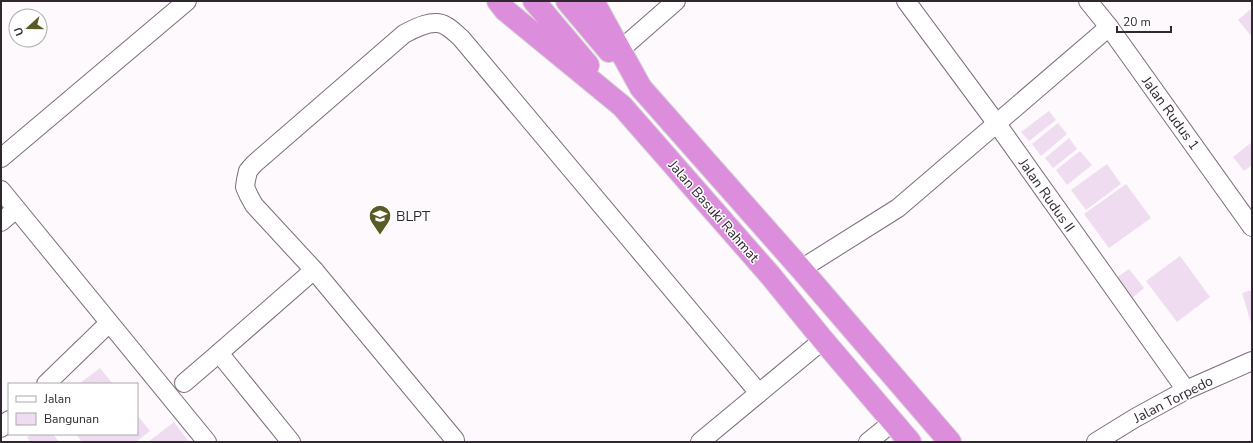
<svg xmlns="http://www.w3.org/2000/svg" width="1253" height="443" viewBox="0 0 1253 443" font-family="'Nunito Sans',sans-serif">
  <rect width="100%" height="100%" fill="#fdf9fd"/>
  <g fill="#f0dcf0">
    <polygon points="1252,8 1252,37 1238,20"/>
    <polygon points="1049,111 1056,120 1029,141 1021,132"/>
    <polygon points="1058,123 1067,134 1041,156 1032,144"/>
    <polygon points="1069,138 1077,149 1053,168 1045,158"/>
    <polygon points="1252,142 1252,165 1244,171 1233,157"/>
    <polygon points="1080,151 1092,165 1067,185 1056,170"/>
    <polygon points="1107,164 1121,184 1086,210 1071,190"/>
    <polygon points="1126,184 1151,218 1109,248 1084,214"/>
    <polygon points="1180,256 1210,297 1177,322 1146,281"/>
    <polygon points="1129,269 1144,288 1131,299 1116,278"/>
    <polygon points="1252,290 1252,326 1242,293"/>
    <polygon points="100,368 113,384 79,384"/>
    <polygon points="137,415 150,431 136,442 82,442 76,434 137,434"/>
    <polygon points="174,422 189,442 148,442"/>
    <polygon points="31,434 53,434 59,442 30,442 27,437"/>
  </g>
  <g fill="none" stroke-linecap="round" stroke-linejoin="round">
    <g stroke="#7c6b7c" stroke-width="20">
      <g id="minor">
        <polyline points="906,1 997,124 1186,390"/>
        <polyline points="1088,1 1109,27 1252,227"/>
        <polyline points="620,50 676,1"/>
        <polyline points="1,158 187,1"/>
        <polyline points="1,190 207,442"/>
        <polyline points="1,222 16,209"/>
        <polyline points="801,269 898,208 1109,27"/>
        <polyline points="314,270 455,440"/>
        <polyline points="184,383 219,353"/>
        <polyline points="46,384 109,323"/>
        <polyline points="1,428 9,420"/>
        <path d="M291 442 219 353 314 270 254 205 249 196 245 187 246 180 248 171 254 164 404 34C415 28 434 18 446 26 452 29 456 34 461 38L759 393"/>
        <polyline points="700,442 823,340"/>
        <polyline points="868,442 893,422"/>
        <polyline points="1096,442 1135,418 1186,390 1252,361"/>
      </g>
    </g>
    <g stroke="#d5d4d5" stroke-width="24">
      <g id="highway">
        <polyline points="498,1 505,10 622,106 770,275 823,340 910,442"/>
        <polyline points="534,1 588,65"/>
        <polyline points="567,1 609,51"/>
        <polyline points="593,1 641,88 801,269 950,442"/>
      </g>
    </g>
    <use href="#minor" stroke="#fff" stroke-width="18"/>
    <use href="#highway" stroke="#dc8edc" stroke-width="22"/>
  </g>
  <defs>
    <g id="school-pin" transform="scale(1.15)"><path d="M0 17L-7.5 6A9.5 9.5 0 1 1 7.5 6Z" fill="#5a5a27" stroke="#fff"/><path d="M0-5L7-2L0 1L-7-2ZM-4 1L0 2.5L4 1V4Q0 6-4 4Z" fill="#fff"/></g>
  </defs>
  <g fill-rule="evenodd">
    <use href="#school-pin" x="380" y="216"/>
  </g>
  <g text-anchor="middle" stroke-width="3" stroke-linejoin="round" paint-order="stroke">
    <g font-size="14" fill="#2f282f" stroke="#fff">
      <text transform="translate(1171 113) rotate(54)" y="5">Jalan Rudus 1</text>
      <text transform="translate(1047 195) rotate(55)" y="5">Jalan Rudus II</text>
      <text transform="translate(714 211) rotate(49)" y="5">Jalan Basuki Rahmat</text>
      <text transform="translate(1173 399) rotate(-27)" y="5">Jalan Torpedo</text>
    </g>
    <g font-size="14" fill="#2f282f" stroke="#fff" text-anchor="start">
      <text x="396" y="221">BLPT</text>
    </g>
  </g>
  <rect width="1253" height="443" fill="none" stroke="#2f282f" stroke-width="4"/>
  <rect x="8" y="383" width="130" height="52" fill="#ffffff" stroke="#aca9ac"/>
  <rect x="16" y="396" width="20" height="6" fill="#ffffff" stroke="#aca9ac"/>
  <text x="44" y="403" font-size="12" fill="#2f282f">Jalan</text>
  <rect x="16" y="413" width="20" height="12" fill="#f0dcf0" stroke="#aca9ac"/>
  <text x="44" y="423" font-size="12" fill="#2f282f">Bangunan</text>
  <g transform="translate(28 28) rotate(249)"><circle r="19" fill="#ffffff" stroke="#aca9ac"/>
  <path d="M0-3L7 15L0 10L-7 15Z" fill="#5a5a27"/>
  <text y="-6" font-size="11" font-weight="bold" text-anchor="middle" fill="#2f282f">U</text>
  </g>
  <path d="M1117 26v6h54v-6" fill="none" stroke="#2f282f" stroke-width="2"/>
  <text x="1123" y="26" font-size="12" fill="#2f282f" stroke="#ffffff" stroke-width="3" paint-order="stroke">20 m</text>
</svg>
